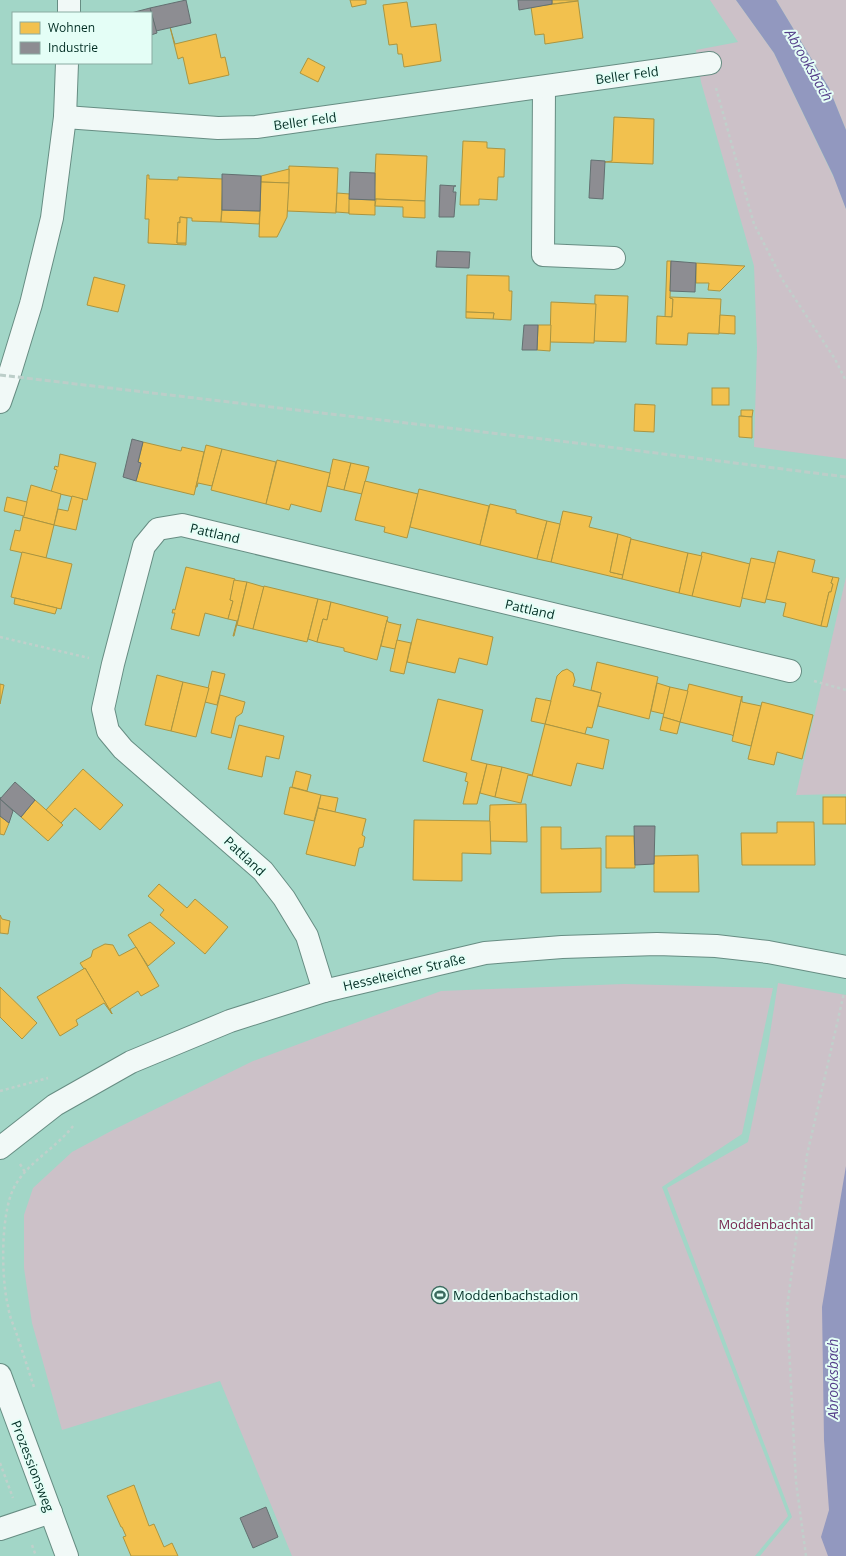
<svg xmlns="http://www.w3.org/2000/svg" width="846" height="1556" viewBox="0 0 846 1556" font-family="'Open Sans',sans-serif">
  <rect width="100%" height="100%" fill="#a2d6c7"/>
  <g fill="#ccc1c8">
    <polygon points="710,0 736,0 774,53 836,182 846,209 846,459 754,447 757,348 754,266 701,82 696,50 738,42"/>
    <polygon points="776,0 846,0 846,130 829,88"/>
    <polygon points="846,577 846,794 796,795"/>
    <polygon points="778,983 846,995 846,1556 760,1556 792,1517 667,1188 748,1142 768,1046"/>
    <polygon points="624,984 773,988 742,1134 662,1187 788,1516 755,1556 292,1556 220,1381 62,1430 32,1323 24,1268 24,1215 33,1188 72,1152 113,1130 253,1061 441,991"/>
  </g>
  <g fill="#9298bf">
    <polygon points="736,0 776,0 829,88 846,130 846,209 833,175 774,53"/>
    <polygon points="846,1166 846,1556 828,1556 821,1537 829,1510 824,1440 822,1307"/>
  </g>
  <g fill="#f2c14e" stroke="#aa9541">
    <polygon points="350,0 366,0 366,4 352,7"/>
    <polygon points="552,0 578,0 578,1 552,4"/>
    <polygon points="578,1 583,38 545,44 544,34 535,35 531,7"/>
    <polygon points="407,2 411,27 436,24 441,61 404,67 402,54 398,54 397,44 389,45 383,5"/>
    <polygon points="170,27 175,44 216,34 221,58 225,57 229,75 189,84 183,57 178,59"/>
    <polygon points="308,58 325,67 318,82 300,73"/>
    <polygon points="614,117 654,119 653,164 605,162 612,161"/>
    <polygon points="463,141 487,142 487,148 505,149 504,177 498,177 497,200 479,199 479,205 460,205"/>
    <polygon points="376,154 427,156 425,201 374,199"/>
    <polygon points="289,166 338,168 336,213 287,211"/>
    <polygon points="289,169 289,183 261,182 261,176"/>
    <polygon points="147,175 149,175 149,179 178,180 178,177 223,179 221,222 192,221 192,218 180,217 180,223 178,222 177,243 186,243 186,245 148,243 149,219 145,219"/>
    <polygon points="261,182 289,183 287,217 277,237 259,237"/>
    <polygon points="337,193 350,194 349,213 336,212"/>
    <polygon points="349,199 375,200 375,215 349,214"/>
    <polygon points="376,199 425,201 425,218 403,217 403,207 375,206"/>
    <polygon points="222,210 260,211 259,224 221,222"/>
    <polygon points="180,217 187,218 186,243 177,243 178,222 180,223"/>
    <polygon points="667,261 671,261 670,298 673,299 672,317 665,317"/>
    <polygon points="696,263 745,266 720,291 708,290 709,283 696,283"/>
    <polygon points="467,275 509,276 509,291 512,291 511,320 493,319 494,313 466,312"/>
    <polygon points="94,277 125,285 118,312 87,305"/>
    <polygon points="595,295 628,296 626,342 594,341"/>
    <polygon points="670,297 721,299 719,334 688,333 687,345 656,344 657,316 672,317 673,299 670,298"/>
    <polygon points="551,302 596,304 594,343 550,342"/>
    <polygon points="466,312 494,313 493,319 466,318"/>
    <polygon points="720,315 735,316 735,334 719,333"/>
    <polygon points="538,325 551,325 550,351 537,350"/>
    <rect x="712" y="388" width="17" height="17"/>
    <polygon points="635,404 655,405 654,432 634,431"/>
    <polygon points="741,410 753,410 752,417 741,416"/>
    <polygon points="739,416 752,417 752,438 739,437"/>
    <polygon points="143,442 181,451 182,447 204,452 194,495 136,481 141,463 138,462"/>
    <polygon points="206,445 222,449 212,486 198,483 197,487 196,487"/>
    <polygon points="222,449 276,462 266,504 211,490"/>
    <polygon points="60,454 96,463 87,500 51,492 57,470 54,469 55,466 58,467"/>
    <polygon points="333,459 351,463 344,490 327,486"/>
    <polygon points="277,460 330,473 321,512 291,504 289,510 266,504"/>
    <polygon points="351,463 369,467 362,494 344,490"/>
    <polygon points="365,481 418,494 407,538 384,532 385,527 355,520"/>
    <polygon points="31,485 61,494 54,525 23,517"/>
    <polygon points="419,489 489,506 480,545 410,527"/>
    <polygon points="72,496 83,499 76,530 54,525 58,509 68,511"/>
    <polygon points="7,497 27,502 24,516 4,511"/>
    <polygon points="490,504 516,510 516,513 547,521 537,559 480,545"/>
    <polygon points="563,511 592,517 589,527 618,534 610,572 623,575 622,579 551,562"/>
    <polygon points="23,517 54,525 46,558 10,550 15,530 20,531"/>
    <polygon points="547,521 560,524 551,562 537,559"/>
    <polygon points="618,534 631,538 623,575 610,572"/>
    <polygon points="631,539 688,553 679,593 622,579"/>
    <polygon points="778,551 815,560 812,572 833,577 831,583 833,584 831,592 829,592 821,626 783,616 786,603 766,599"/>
    <polygon points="22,552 72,564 61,609 11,597"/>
    <polygon points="702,552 750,564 740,607 692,596"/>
    <polygon points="688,553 702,556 692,596 679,593"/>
    <polygon points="751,558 775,563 765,603 742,598"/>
    <polygon points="186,567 235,579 230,600 233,601 228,619 205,613 199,636 171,629 175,613 172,613 173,609 175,610"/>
    <polygon points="833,577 839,578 827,627 821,626 829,592 831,592 833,584 831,583"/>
    <polygon points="234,580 247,582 234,636 233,636 237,621 228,619 233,601 230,600"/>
    <polygon points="247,582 264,587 253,629 237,625"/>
    <polygon points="264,586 318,599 307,642 253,629"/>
    <polygon points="15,598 57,608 55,614 14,604"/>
    <polygon points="318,599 331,602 327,620 323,619 317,642 308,639"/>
    <polygon points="331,602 388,617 377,660 344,651 344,648 317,642 323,619 327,620"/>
    <polygon points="417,619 493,637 487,665 459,658 455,673 407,662"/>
    <polygon points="387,620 388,622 400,625 401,624 395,649 381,646"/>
    <polygon points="397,640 411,643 404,674 390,671"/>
    <polygon points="597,662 658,677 649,719 598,706 601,693 591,690"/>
    <polygon points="567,669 573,673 575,680 573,686 601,693 592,728 587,727 585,734 545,724 557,676 562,671"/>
    <polygon points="212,671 225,674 217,705 205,702"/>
    <polygon points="157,675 183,682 171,731 145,725"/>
    <polygon points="183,682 209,688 196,737 171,731"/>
    <polygon points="657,683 670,687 664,714 651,711"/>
    <polygon points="0,684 4,685 0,704"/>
    <polygon points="689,684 741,697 742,696 733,736 732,735 680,722"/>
    <polygon points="670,687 688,691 680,722 663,717"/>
    <polygon points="220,695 245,702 242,713 236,717 231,738 211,733"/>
    <polygon points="742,696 742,702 761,706 751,746 732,741"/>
    <polygon points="536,698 551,701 545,724 531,721"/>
    <polygon points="438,699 483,710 471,760 487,764 477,804 463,804 468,782 465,781 467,773 423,761"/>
    <polygon points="762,702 813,715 802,759 777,752 774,765 748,759"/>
    <polygon points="663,717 680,722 677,734 660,730"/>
    <polygon points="545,724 609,740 603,769 577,763 571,786 532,776"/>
    <polygon points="239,725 284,736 279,759 266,756 262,777 228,769"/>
    <polygon points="487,764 502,767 495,797 480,793"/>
    <polygon points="502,767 532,775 532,776 528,775 521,803 495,797"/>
    <polygon points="83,769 123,805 100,830 75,808 61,823 46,810"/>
    <polygon points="296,771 311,775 307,791 292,787"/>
    <polygon points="290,787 321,795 314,821 284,814"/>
    <polygon points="321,795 338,798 335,812 318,808"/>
    <rect x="823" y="797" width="23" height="27"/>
    <polygon points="35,800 63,825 48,841 21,817"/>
    <polygon points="526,804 527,842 489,841 490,805"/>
    <polygon points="318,808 366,819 362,835 365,837 363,847 359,848 355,866 306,854"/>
    <polygon points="0,816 9,823 4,835 0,834"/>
    <polygon points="414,820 490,821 491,854 462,853 462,881 413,880"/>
    <polygon points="777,822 814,822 815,865 742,865 741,833 777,833"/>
    <polygon points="541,827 561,827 561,849 601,848 601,892 541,893"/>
    <polygon points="606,836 634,836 635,868 606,868"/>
    <polygon points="698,855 699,892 654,892 654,856"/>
    <polygon points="159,884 187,908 195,899 228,927 205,954 160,915 164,910 148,896"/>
    <polygon points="0,915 2,919 10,921 8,934 0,933"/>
    <polygon points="150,922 175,943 148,966 128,935"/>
    <polygon points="105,944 113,945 119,956 136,947 159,986 141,996 138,991 110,1009 112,1014 85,968 84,969 80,963 91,957 93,950"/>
    <polygon points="85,968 112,1014 104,1003 76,1020 78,1025 60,1036 37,997"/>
    <polygon points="0,987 37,1023 22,1039 0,1017"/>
    <polygon points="134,1485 149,1526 154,1524 164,1547 172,1543 178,1556 131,1556 123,1537 126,1536 122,1527 121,1527 107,1496"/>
  </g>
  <g fill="#8d8d92" stroke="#637071">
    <polygon points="186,0 191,23 156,31 150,8"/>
    <polygon points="518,0 552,0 552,4 519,10"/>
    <polygon points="150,8 157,33 151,35 151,13 131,13"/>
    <polygon points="591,160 605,161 603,199 589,198"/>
    <polygon points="350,172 375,173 375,200 349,199"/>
    <polygon points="222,174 261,176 260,211 222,210"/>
    <polygon points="440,185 456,186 454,186 453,192 456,192 454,217 439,217"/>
    <polygon points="437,251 470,252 469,268 436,267"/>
    <polygon points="671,261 696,263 695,292 670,291"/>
    <polygon points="524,325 538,325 537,350 522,350"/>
    <polygon points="132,439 143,442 138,462 141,463 136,481 123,477"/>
    <polygon points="15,782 35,800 21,817 0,799"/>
    <polygon points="0,797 0,799 13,811 9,823 0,816"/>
    <polygon points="634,826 655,826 654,864 635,865"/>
    <polygon points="266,1507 278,1537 253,1548 240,1518"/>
  </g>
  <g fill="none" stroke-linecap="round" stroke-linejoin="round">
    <g stroke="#678d83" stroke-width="24">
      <g id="minor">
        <polyline points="69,13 69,0"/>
        <polyline points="544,88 543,255 614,258"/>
        <polyline points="65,117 218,128 256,127 710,63"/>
        <polyline points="0,402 9,376 31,304 52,218 65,117 67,63"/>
        <polyline points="324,991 307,936 284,898 263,871 123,749 108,731 103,709 113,664 144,546 158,529 182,525 790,671"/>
        <polyline points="0,1148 55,1105 131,1062 230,1021 324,991 485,953 562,947 657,944 716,946 768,952 846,967"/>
        <polyline points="0,1375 67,1556"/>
        <polyline points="0,1529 51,1512"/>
      </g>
    </g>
    <g stroke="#c0d0cb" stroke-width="2.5" stroke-dasharray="3 3" stroke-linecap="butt">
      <polyline points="716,88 754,224 782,279 835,359 846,381"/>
      <polyline points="0,637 89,658"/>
      <polyline points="814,681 846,690"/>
      <polyline points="0,1091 48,1078"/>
      <polyline points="20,1164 25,1172"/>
      <path d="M34 1387C28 1369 22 1350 16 1332 13 1324 9 1315 8 1306 1 1278 0 1209 16 1184 30 1161 56 1148 73 1126"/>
      <polyline points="0,1463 13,1498"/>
      <polyline points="32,1545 36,1556"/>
      <polyline points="806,1556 796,1482 787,1308 807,1155 844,993"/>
    </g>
    <use href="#minor" stroke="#f1f9f7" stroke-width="22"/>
    <polyline stroke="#bccec9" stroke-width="3" stroke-dasharray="6 3" stroke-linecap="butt" points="0,375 585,444 846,477"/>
  </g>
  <defs>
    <g id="stadium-ring" transform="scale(0.9)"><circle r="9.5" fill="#e4fef6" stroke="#3a695d" stroke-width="1.5"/><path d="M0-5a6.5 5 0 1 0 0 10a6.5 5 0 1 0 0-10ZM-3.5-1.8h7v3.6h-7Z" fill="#3a695d"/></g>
  </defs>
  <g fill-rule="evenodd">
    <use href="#stadium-ring" x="440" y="1295"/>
  </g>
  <g text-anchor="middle" stroke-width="4" stroke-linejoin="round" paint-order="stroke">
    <g font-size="13" fill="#022e24" stroke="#e4fef6">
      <text transform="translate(627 75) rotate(-8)" y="5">Beller Feld</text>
      <text transform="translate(305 121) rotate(-8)" y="5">Beller Feld</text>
      <text transform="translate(215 533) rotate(13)" y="5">Pattland</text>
      <text transform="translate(530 609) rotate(13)" y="5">Pattland</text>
      <text transform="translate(245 856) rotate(43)" y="5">Pattland</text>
      <text transform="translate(404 972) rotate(-13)" y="5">Hesselteicher Straße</text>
      <text transform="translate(33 1466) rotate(69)" y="5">Prozessionsweg</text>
    </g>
    <g font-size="13" fill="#77254d" stroke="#e4fef6">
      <text x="766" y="1229">Moddenbachtal</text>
    </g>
    <g font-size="13" fill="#022e24" stroke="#e4fef6" text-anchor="start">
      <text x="453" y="1300">Moddenbachstadion</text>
    </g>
    <g font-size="14" font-style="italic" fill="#543e8a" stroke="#e4fef6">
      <text transform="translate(809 65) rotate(60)" y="5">Abrooksbach</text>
      <text transform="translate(833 1379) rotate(-90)" y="5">Abrooksbach</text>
    </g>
  </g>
  <rect x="12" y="12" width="140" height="52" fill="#e4fef6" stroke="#8aaba2"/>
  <rect x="20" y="22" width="20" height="12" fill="#f2c14e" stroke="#8aaba2"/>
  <text x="48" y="32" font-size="12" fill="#022e24">Wohnen</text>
  <rect x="20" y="42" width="20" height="12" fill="#8d8d92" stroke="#8aaba2"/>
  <text x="48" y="52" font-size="12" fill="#022e24">Industrie</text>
</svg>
